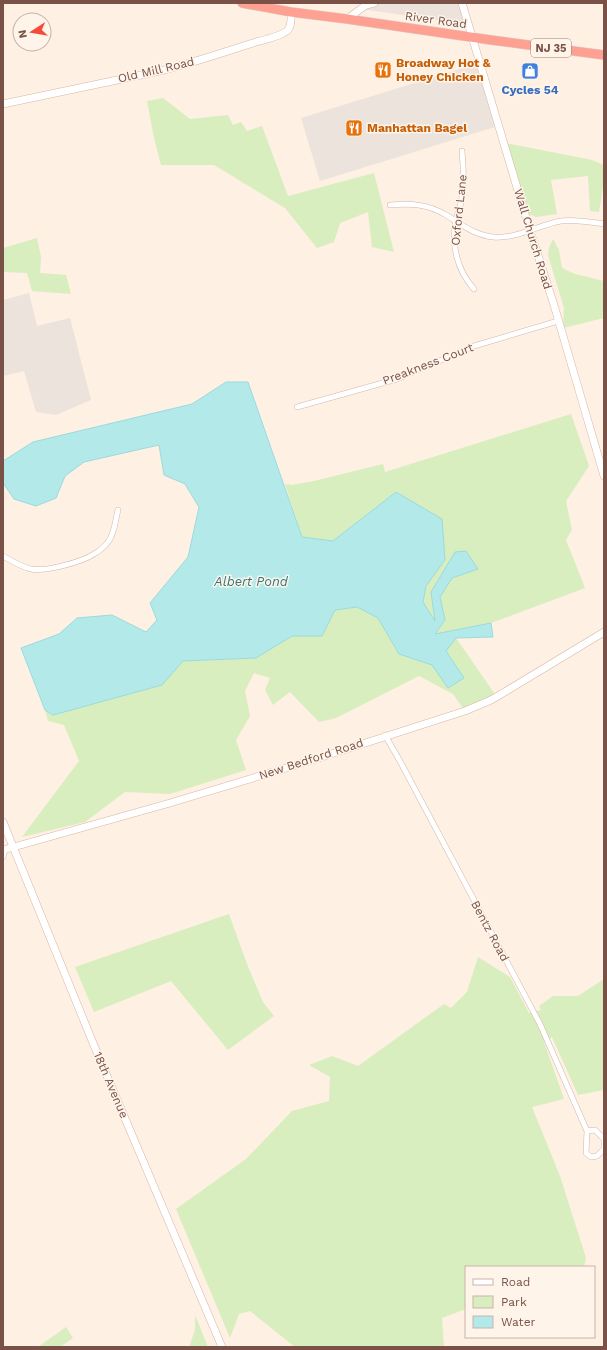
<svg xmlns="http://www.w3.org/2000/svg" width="607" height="1350" viewBox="0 0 607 1350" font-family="'Work Sans',sans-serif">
  <rect width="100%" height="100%" fill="#fef0e2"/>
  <g fill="#ede3dd">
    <polygon points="371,3 464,3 471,25 355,8"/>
    <polygon points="476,64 495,127 320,181 301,118"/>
    <polygon points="29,293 37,326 70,318 91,400 56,415 36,412 24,371 3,376 3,300"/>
  </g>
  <g fill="#d8eebf">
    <polygon points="163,98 190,119 228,115 233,125 241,122 247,131 262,126 288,196 374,173 394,252 372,247 368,212 340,223 334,242 317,248 285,208 214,165 161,165 154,138 147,101"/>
    <polygon points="506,143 592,160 604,165 604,182 599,212 590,211 588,176 551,180 557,214 536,217 529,214"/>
    <polygon points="37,238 41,257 40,273 66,275 71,294 32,291 27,273 3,272 3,248"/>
    <polygon points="553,239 559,250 562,268 575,274 604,281 604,318 563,328 564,308 548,255 549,248"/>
    <polygon points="571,414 589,466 566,501 572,530 566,540 585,588 491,623 435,635 445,620 440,597 452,578 478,569 466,551 431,592 436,623 423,602 426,586 445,560 396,492 333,541 302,537 285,484 292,485 314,481 383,464 385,472"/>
    <polygon points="357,607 378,618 399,654 432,665 446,651 456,638 499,700 467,714 453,694 419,676 336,718 319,722 290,692 273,705 265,690 270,678 254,673 245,691 250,716 236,740 246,770 170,794 125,792 85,822 22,837 79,761 64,725 48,721 45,710 53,715 161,685 183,661 256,658 292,636 321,636 335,610"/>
    <polygon points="229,914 247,964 263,1002 274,1016 228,1050 171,981 94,1012 75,967"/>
    <polygon points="478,957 510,977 529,1013 541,1010 539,1006 553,996 578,996 604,979 604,1090 578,1095 552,1037 544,1042 564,1099 532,1107 560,1176 586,1258 584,1267 466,1267 466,1309 442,1318 444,1347 295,1347 250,1311 239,1314 230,1338 176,1209 246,1159 292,1111 329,1101 330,1077 309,1065 332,1056 358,1066 444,1004 451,1008 467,992"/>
    <polygon points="195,1315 208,1347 189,1347 195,1330"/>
    <polygon points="66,1327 73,1338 60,1347 38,1347"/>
  </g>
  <polygon fill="#b4e9ea" stroke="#99dbdd" points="226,382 248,382 302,537 333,541 396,492 442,519 445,560 426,586 423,602 435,621 431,592 455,552 466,551 478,569 452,578 440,597 445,620 435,634 491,623 493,637 456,638 446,651 464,678 448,688 432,665 399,654 378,618 357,607 335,610 322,636 292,636 256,658 183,661 162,685 53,715 45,710 21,648 59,634 77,618 112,615 146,632 157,620 150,603 188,557 199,507 185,484 164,475 159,445 84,462 65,476 56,498 36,506 14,499 3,483 3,461 33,442 192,404"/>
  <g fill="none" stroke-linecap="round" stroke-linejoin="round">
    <g stroke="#d3b7aa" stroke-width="6">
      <g id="street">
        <path d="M462 151C463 166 465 181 462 197 461 205 458 212 456 220 451 245 457 270 474 289"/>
        <path d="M390 205C410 203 428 204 446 215 461 224 474 235 493 237 517 239 538 225 561 221 575 219 590 222 604 224"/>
        <polyline points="297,407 397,379 474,346 558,321"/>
        <path d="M3 556C12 561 21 567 31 569 45 572 82 562 94 554 100 551 104 547 108 542 115 533 115 521 118 510"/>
        <polyline points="385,735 401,763 540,1024 587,1131 586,1153 591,1157 597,1156 604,1149 604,1139 595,1130 587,1131"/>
        <polyline points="3,857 5,850"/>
      </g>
    </g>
    <g stroke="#d7b6a7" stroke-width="8">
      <g id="secondary">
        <polyline points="462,3 530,231 554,305 604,476"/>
        <polyline points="347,19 366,5 374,3"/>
        <path d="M3 104 160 71C193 63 224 52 256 42 264 40 282 36 288 30 292 25 291 18 291 12"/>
        <polyline points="3,822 93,1043 222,1347"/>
        <polyline points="3,850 170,803 306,762 465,711 491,700 508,690 604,632"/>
      </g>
    </g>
    <g stroke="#dcd2cf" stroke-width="10">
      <polyline id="highway" points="242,3 291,12 347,19 491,40 604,55"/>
    </g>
    <use href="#street" stroke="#fff" stroke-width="5"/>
    <use href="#secondary" stroke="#fff" stroke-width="7"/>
    <use href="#highway" stroke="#ffa192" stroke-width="9"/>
  </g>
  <defs>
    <g id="restaurant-square" transform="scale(0.9)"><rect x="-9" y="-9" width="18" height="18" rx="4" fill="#e8710a" stroke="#fff4ea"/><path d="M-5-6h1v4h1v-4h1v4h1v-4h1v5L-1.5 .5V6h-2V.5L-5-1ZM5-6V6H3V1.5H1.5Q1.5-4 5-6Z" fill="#fff"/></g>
    <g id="shop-square" transform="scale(0.9)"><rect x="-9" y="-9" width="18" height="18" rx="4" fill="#3f7fe0" stroke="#fff4ea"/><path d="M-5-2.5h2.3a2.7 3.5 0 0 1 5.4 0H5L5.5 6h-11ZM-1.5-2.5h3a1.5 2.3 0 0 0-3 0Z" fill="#fff"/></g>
  </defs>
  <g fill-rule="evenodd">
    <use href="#restaurant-square" x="383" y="70"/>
    <use href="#shop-square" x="530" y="71"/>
    <use href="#restaurant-square" x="354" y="128"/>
  </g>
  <g text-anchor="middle" stroke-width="3" stroke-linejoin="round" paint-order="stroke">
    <rect fill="#fff4ea" stroke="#a18277" stroke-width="1" x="531" y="39" width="40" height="18" rx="3"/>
    <g font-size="11" font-weight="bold" fill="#795146">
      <text x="551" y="52">NJ 35</text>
    </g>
    <g font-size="12" fill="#795146" stroke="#fff4ea">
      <text transform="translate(436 20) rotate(8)" y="4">River Road</text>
      <text transform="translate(156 70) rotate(-13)" y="4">Old Mill Road</text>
      <text transform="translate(459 210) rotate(-84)" y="4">Oxford Lane</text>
      <text transform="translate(533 239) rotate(73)" y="4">Wall Church Road</text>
      <text transform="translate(428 364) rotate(-21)" y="4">Preakness Court</text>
      <text transform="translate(311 759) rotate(-18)" y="4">New Bedford Road</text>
      <text transform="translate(490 931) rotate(62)" y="4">Bentz Road</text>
      <text transform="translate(111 1085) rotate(67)" y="4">18th Avenue</text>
    </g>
    <g font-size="12" font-weight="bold" fill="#c56008" stroke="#fff4ea" text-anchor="start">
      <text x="396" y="67">Broadway Hot &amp;<tspan x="396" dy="14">Honey Chicken</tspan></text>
      <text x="367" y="132">Manhattan Bagel</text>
    </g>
    <g font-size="12" font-weight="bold" fill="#366cbe" stroke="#fff4ea">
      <text x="530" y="94">Cycles 54</text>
    </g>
    <g font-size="13" font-style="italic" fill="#357679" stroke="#fff4ea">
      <text x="251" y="586">Albert Pond</text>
    </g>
  </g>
  <rect width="607" height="1350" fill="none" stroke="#795146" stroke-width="8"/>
  <rect x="465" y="1266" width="130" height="72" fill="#fff4ea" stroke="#c9b3a8"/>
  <rect x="473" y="1279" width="20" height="6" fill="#ffffff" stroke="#c9b3a8"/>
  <text x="501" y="1286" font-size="12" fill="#795146">Road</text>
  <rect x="473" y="1296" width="20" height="12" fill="#d8eebf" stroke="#c9b3a8"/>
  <text x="501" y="1306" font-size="12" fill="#795146">Park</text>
  <rect x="473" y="1316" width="20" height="12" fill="#b4e9ea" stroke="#c9b3a8"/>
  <text x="501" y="1326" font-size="12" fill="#795146">Water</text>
  <g transform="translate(32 32) rotate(258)"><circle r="19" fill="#fff4ea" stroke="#c9b3a8"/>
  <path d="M0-3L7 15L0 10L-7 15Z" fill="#f54c3a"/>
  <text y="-6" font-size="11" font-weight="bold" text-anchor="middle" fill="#795146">N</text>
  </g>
</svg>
